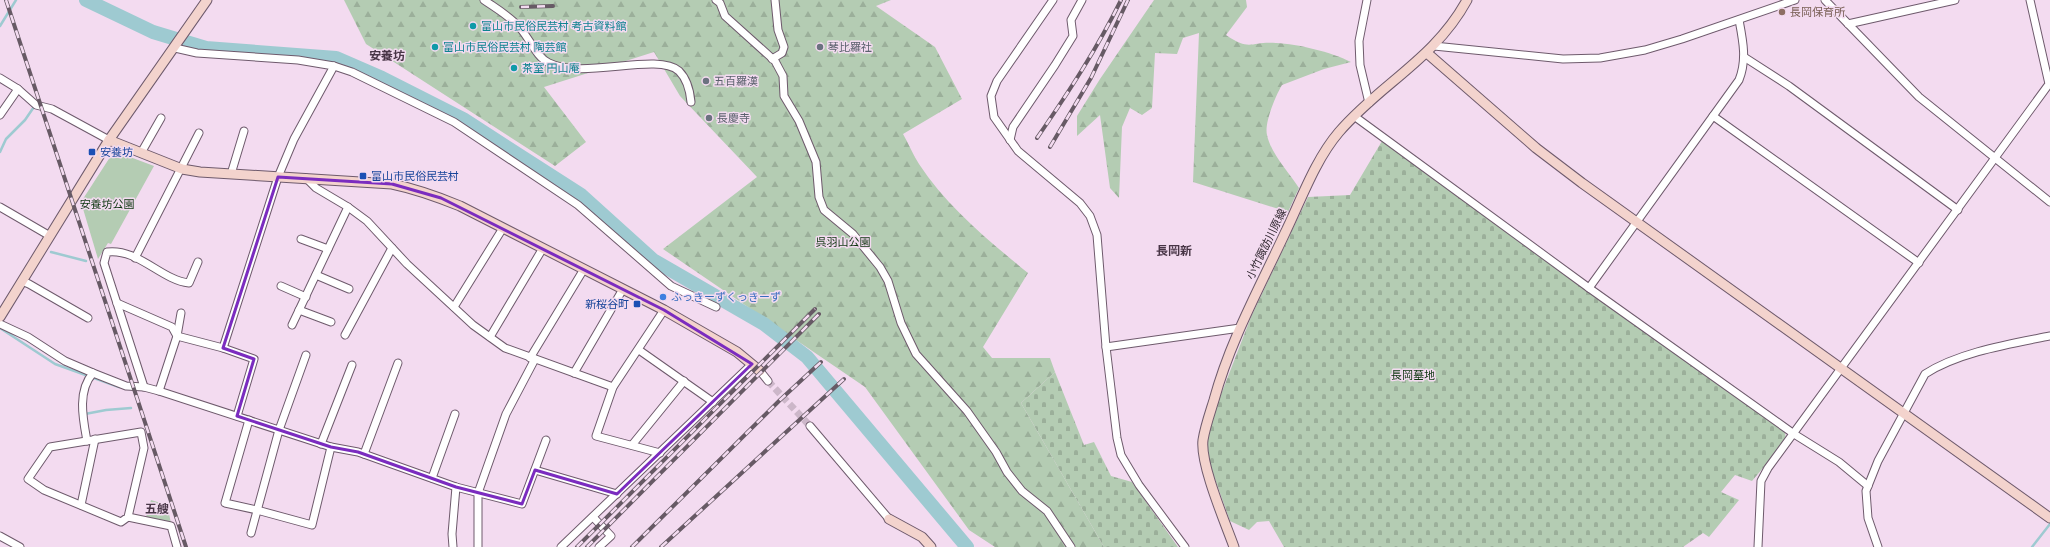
<svg xmlns="http://www.w3.org/2000/svg" width="2050" height="547" viewBox="0 0 2050 547" font-family="'Fira Sans Condensed','Noto Sans JP',sans-serif">
  <defs>
    <pattern id="forest-firs" width="22" height="20" patternUnits="userSpaceOnUse"><rect width="22" height="20" fill="#b4ccb3"/><path d="M5 1l3.5 6h-7zM16 11l3.5 6h-7z" fill="#9baf9a"/></pattern>
    <pattern id="cemetery-stones" width="16" height="16" patternUnits="userSpaceOnUse"><rect width="16" height="16" fill="#b4ccb3"/><path d="M2 7V4a2 2 0 0 1 4 0v3zM10 15v-3a2 2 0 0 1 4 0v3z" fill="#9baf9a"/></pattern>
  </defs>
  <rect width="100%" height="100%" fill="#f3dbf0"/>
  <g fill="url(#forest-firs)">
    <path d="M344 0H891L876 6 935 47 962 99 903 134C909 144 913 155 919 164 947 207 989 241 1028 273L983 347 992 358H1050L1055 372 1021 403 1104 547H995L969 530 865 387 663 249 757 177 680 96 654 52 544 87 586 142 555 166 366 44Z"/>
    <path d="M1154 0H1246L1247 7 1226 35C1251 52 1250 41 1276 43 1298 44 1331 52 1351 62L1324 69 1282 85C1276 95 1264 123 1267 135 1271 154 1289 172 1299 188L1288 212 1193 182 1199 33 1183 38 1177 54 1155 53 1152 108 1142 115 1130 108 1122 127 1119 198 1110 188 1100 115 1077 136V116L1100 79Z"/>
  </g>
  <g fill="url(#cemetery-stones)">
    <polygon points="1382,141 1785,432 1786,441 1752,481 1735,475 1721,492 1739,500 1709,537 1703,533 1683,547 1284,547 1269,521 1257,522 1249,530 1230,521 1206,454 1203,441 1251,317 1308,197 1350,195"/>
    <polygon points="1055,372 1084,445 1094,442 1111,476 1132,482 1178,547 1104,547 1021,403"/>
  </g>
  <g fill="#b4ccb3">
    <polygon points="114,151 154,166 111,244 108,243 98,259 81,202"/>
    <polygon points="151,500 167,505 171,523 146,517"/>
  </g>
  <g fill="none" stroke-linecap="round" stroke-linejoin="round">
    <g stroke="#9ecad1" stroke-width="2.5">
      <polyline points="0,26 16,0"/>
      <polyline points="0,152 6,139 25,120 38,101"/>
      <polyline points="51,252 86,261"/>
      <polyline points="0,328 55,364 119,387"/>
      <polyline points="85,414 106,410 131,408"/>
      <polyline points="2032,547 2050,524"/>
    </g>
    <polyline stroke="#9ecad1" stroke-width="14" points="86,0 153,32 206,48 336,58 382,78 463,119 581,195 653,260 764,324 807,357 967,547"/>
    <polyline stroke="#ccb7c9" stroke-width="7" stroke-dasharray="7 3.5" stroke-linecap="butt" points="768,381 810,426"/>
    <g stroke="#6e5a6c" stroke-width="9">
      <g id="street">
        <path d="M484 0C497 9 511 17 520 28 530 39 536 57 549 63 583 80 657 52 679 71 687 79 690 91 691 102"/>
        <polyline points="716,0 720,3 725,16 775,61 783,76 784,96 799,121 816,162 819,197 824,210 853,234 880,267 888,281 901,323 916,354 967,411 996,452 1007,472 1022,491 1047,511 1071,547"/>
        <polyline points="1053,0 997,81 991,96 994,117 1018,151 1080,203 1090,216 1097,235 1106,347 1117,438 1121,455 1139,485 1185,547"/>
        <polyline points="1367,0 1359,41 1360,65 1369,103"/>
        <polyline points="1825,0 1919,97 2050,202"/>
        <polyline points="1848,24 1955,0"/>
        <polyline points="1434,46 1563,59 1600,58 1645,50 1682,39 1795,0"/>
        <polyline points="175,48 197,53 298,60 334,66 352,72 454,122 578,205 671,286 716,307"/>
        <polyline points="1744,57 1789,86 1958,210"/>
        <polyline points="772,59 782,53 784,47 778,30 775,0"/>
        <polyline points="0,78 18,89 0,115"/>
        <polyline points="18,89 36,105 52,109 109,140"/>
        <polyline points="1354,116 1589,288 1794,434 1839,462 1868,486"/>
        <polyline points="1713,116 1919,263"/>
        <polyline points="1010,140 1013,127 1055,65 1073,36 1071,20 1082,0"/>
        <polyline points="141,153 161,118"/>
        <polyline points="231,174 244,131"/>
        <polyline points="306,178 316,188 348,207 367,221 407,264 473,325 505,348 613,387"/>
        <polyline points="0,207 50,236"/>
        <polyline points="301,239 328,249"/>
        <polyline points="135,258 199,133"/>
        <polyline points="316,275 349,289"/>
        <polyline points="22,281 29,284 88,318"/>
        <polyline points="281,286 306,297"/>
        <path d="M1589 288 1739 80C1747 60 1743 41 1739 20"/>
        <polyline points="117,303 172,327 177,336 223,348 254,359 237,416"/>
        <polyline points="454,307 503,228"/>
        <polyline points="299,310 331,322"/>
        <polyline points="0,324 28,337 65,361 93,373 126,386 144,387 159,391 331,447 358,452 456,487 522,504 546,440"/>
        <polyline points="292,325 348,207"/>
        <polyline points="345,335 392,248"/>
        <polyline points="490,337 543,248"/>
        <polyline points="1106,347 1240,328"/>
        <polyline points="223,348 278,177 294,139 334,66"/>
        <polyline points="639,350 713,402"/>
        <polyline points="530,358 584,269"/>
        <polyline points="760,371 768,381"/>
        <polyline points="574,373 623,289"/>
        <path d="M144 387 104 263 107 252C138 248 161 280 189 283L198 262"/>
        <polyline points="159,391 177,336 181,313"/>
        <polyline points="249,420 225,503 257,510 312,525 331,447"/>
        <polyline points="810,426 889,519"/>
        <polygon points="141,432 144,448 128,517 121,522 44,490 28,479 50,447"/>
        <path d="M87 441C83 419 77 391 93 373"/>
        <polyline points="321,444 352,365"/>
        <polyline points="632,445 684,381"/>
        <polyline points="660,453 596,436 613,387 664,310"/>
        <polyline points="364,454 398,363"/>
        <polyline points="535,470 617,494"/>
        <polyline points="432,478 455,414"/>
        <polyline points="81,505 95,439"/>
        <polyline points="128,517 171,526 177,547"/>
        <polyline points="593,517 611,536 599,547"/>
        <polyline points="251,533 279,430 306,355"/>
        <polyline points="0,536 20,547"/>
        <polyline points="453,547 452,534 456,487"/>
        <polyline points="478,547 478,493 506,414 535,359"/>
        <polyline points="561,547 752,364"/>
        <polyline points="1758,547 1761,481 1768,468 2049,84 2030,0"/>
        <path d="M1878 547 1868 518 1866 491 1878 461 1925 374C1959 352 2010 344 2050 336"/>
      </g>
    </g>
    <g stroke="#6e5a6c" stroke-width="11">
      <g id="secondary">
        <polyline points="1427,53 1536,148 1582,183 2050,518"/>
        <path d="M109 140 182 169 200 172 392 184C416 189 438 197 460 206L664 310 737 352 760 371"/>
        <polyline points="0,317 109,140 207,0"/>
        <polyline points="889,519 922,537 931,547"/>
        <path d="M1234 547C1225 522 1200 464 1203 440 1205 427 1210 413 1214 400 1230 341 1259 289 1285 233 1301 200 1315 160 1339 132 1380 84 1435 59 1467 0"/>
      </g>
    </g>
    <use href="#street" stroke="#fff" stroke-width="7"/>
    <use href="#secondary" stroke="#f3d3cd" stroke-width="9"/>
    <g stroke="#675a65" stroke-width="4">
      <g id="rail">
        <polyline points="6,0 186,547"/>
        <polyline points="521,7 553,6"/>
        <path d="M1037 138C1068 93 1097 49 1121 0"/>
        <polyline points="1050,147 1091,78 1128,0"/>
        <polyline points="577,547 815,309"/>
        <polyline points="587,547 819,314"/>
        <polyline points="632,547 780,400 821,362"/>
        <polyline points="661,547 844,379"/>
      </g>
    </g>
    <use href="#rail" stroke="#f3dbf0" stroke-width="2.5" stroke-dasharray="8" stroke-linecap="butt"/>
  </g>
  <path fill="none" stroke="#7b2cbf" stroke-width="3" stroke-linejoin="round" d="M278 177 392 184 441 198 664 310 752 364 617 494 535 470 522 504 456 487 358 452 331 447 237 416 254 359 223 348Z"/>
  <circle fill="#8d6e63" stroke="#f3dbf0" stroke-width="1.5" cx="1782" cy="12" r="4"/>
  <g fill="#0f9aa8" stroke="#f3dbf0" stroke-width="1.5">
    <circle cx="473" cy="26" r="4"/>
    <circle cx="435" cy="47" r="4"/>
    <circle cx="514" cy="68" r="4"/>
  </g>
  <g fill="#6b7280" stroke="#f3dbf0" stroke-width="1.5">
    <circle cx="820" cy="47" r="4"/>
    <circle cx="706" cy="81" r="4"/>
    <circle cx="709" cy="118" r="4"/>
  </g>
  <g fill="#1a4fb4" stroke="#f3dbf0" stroke-width="1.5">
    <rect x="88" y="148" width="8" height="8" rx="2"/>
    <rect x="359" y="172" width="8" height="8" rx="2"/>
    <rect x="633" y="300" width="8" height="8" rx="2"/>
  </g>
  <circle fill="#3f7fe0" stroke="#f3dbf0" stroke-width="1.5" cx="663" cy="297" r="4"/>
  <g text-anchor="middle" stroke-width="3" stroke-linejoin="round" paint-order="stroke">
    <g font-size="11" fill="#785e54" stroke="#f3dbf0" text-anchor="start">
      <text x="1790" y="16">長岡保育所</text>
    </g>
    <g font-size="11" fill="#0d838f" stroke="#f3dbf0" text-anchor="start">
      <text x="481" y="30">富山市民俗民芸村 考古資料館</text>
      <text x="443" y="51">富山市民俗民芸村 陶芸館</text>
      <text x="522" y="72">茶室 円山庵</text>
    </g>
    <g font-size="11" fill="#5b616d" stroke="#f3dbf0" text-anchor="start">
      <text x="828" y="51">琴比羅社</text>
      <text x="714" y="85">五百羅漢</text>
      <text x="717" y="122">長慶寺</text>
    </g>
    <g font-size="11" fill="#164399" stroke="#f3dbf0" text-anchor="start">
      <text x="100" y="156">安養坊</text>
      <text x="371" y="180">富山市民俗民芸村</text>
      <text x="629" y="308" text-anchor="end">新桜谷町</text>
    </g>
    <g font-size="11" fill="#0c340e" stroke="#f3dbf0">
      <text x="107" y="208">安養坊公園</text>
      <text x="843" y="246">呉羽山公園</text>
      <text x="1413" y="379">長岡墓地</text>
    </g>
    <g font-size="11" fill="#30272f" stroke="#f3dbf0">
      <text transform="translate(1266 244) rotate(-64)" y="4">小竹諏訪川原線</text>
    </g>
    <g font-size="11" fill="#366cbe" stroke="#f3dbf0" text-anchor="start">
      <text x="671" y="301">ふっきーずくっきーず</text>
    </g>
    <g font-size="12" font-weight="bold" fill="#483546" stroke="#f3dbf0">
      <text x="387" y="60">安養坊</text>
      <text x="1174" y="255">長岡新</text>
      <text x="157" y="513">五艘</text>
    </g>
  </g>
</svg>
